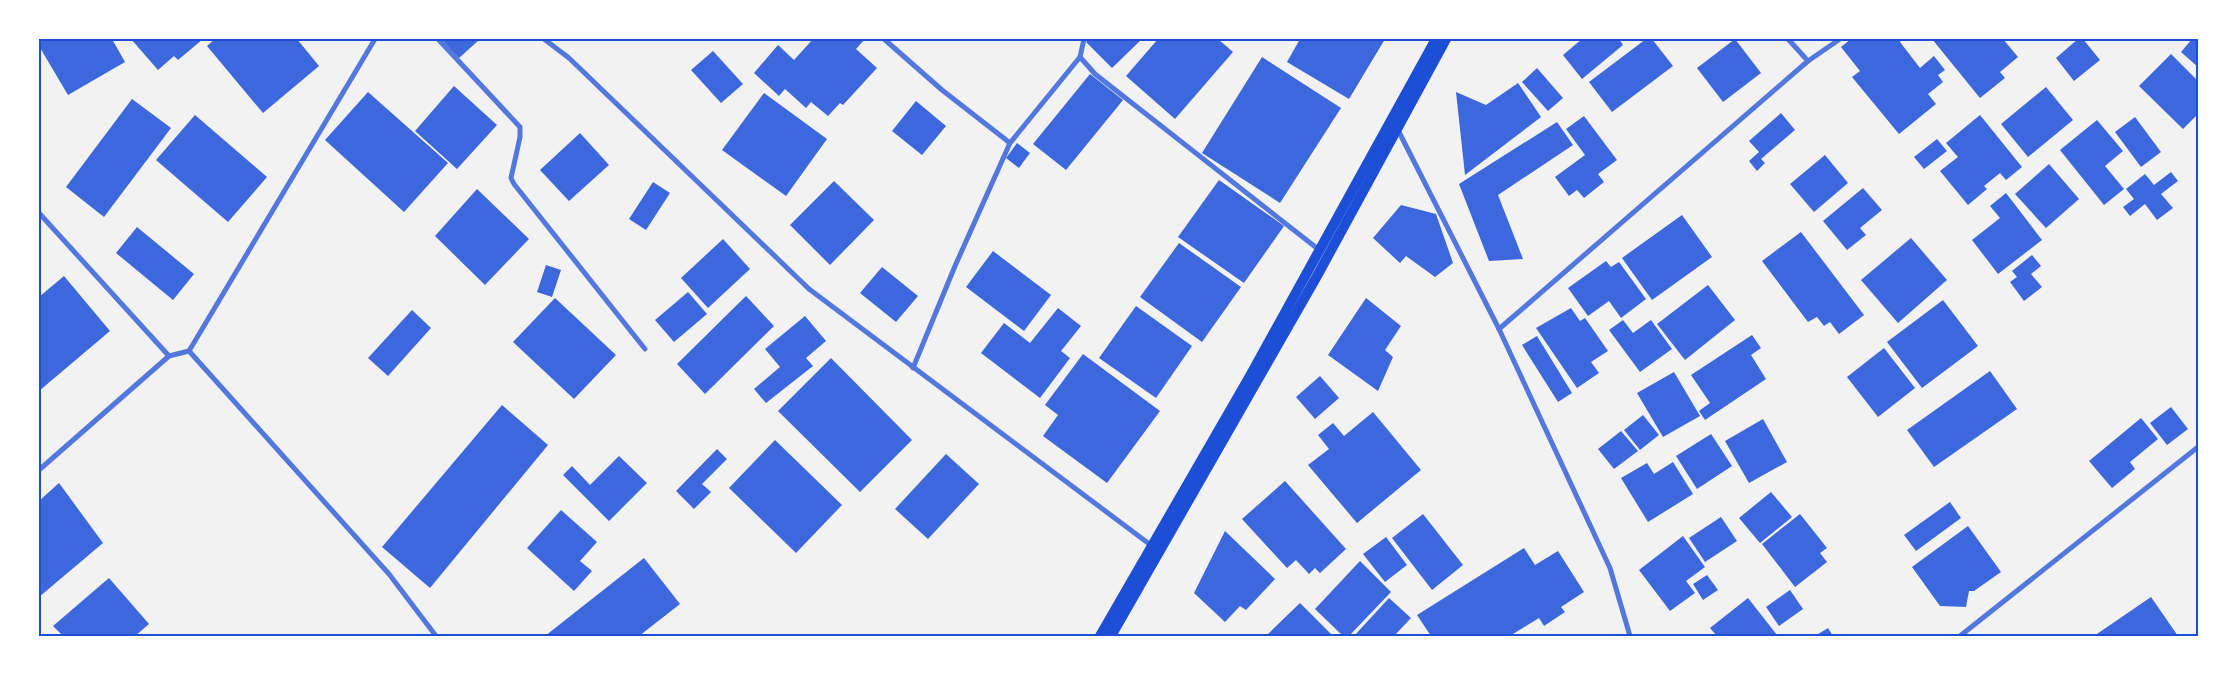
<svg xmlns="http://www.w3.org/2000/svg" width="2237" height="675" viewBox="0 0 2237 675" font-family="Lato,sans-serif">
  <rect width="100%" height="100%" fill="#f2f2f2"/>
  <g fill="#3d67dc">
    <polygon points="39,39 112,39 125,62 68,95 39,46"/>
    <polygon points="131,39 203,39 178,60 174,56 158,70"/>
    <polygon points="215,39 297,39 319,66 263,113 207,46"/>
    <polygon points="441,39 478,39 479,40 459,58"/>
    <polygon points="813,39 863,39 864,40 856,49 877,68 843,105 840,103 828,116 811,102 806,108 785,89 779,96 754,73 778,45 794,60"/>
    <polygon points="1090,39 1142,39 1112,68 1086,42"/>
    <polygon points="1158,39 1218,39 1233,52 1175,119 1126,76"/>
    <polygon points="1300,39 1385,39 1349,99 1287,62"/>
    <polygon points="1582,39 1619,39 1623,45 1582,79 1563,55"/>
    <polygon points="1646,39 1652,39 1673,66 1612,112 1589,82"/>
    <polygon points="1735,39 1761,73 1723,102 1697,68"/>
    <polygon points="1851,39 1902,39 1900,42 1920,68 1934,56 1945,70 1938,75 1943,82 1928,94 1936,104 1899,134 1852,77 1860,71 1841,47"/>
    <polygon points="1932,39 2003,39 2018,57 2000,72 2005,78 1980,98"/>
    <polygon points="2078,39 2083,39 2100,60 2074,81 2056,58"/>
    <polygon points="2192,39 2198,39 2198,67 2181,52"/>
    <polygon points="713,51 743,84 721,103 691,70"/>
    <polygon points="2171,54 2198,81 2198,114 2183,129 2139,86"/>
    <polygon points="1262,57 1341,108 1280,203 1202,153"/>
    <polygon points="1537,68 1563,98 1548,111 1522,82"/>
    <polygon points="1090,74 1123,100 1066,170 1033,144"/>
    <polygon points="1518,83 1541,117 1465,175 1456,92 1486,105"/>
    <polygon points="454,86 497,125 457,169 415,131"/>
    <polygon points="2046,87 2073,120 2028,157 2001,124"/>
    <polygon points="368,92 448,163 404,212 325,140"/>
    <polygon points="764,93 827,139 786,196 722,150"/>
    <polygon points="132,99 171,128 104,217 66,187"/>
    <polygon points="916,101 946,126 922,155 892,131"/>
    <polygon points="1781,113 1795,130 1761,159 1765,163 1757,171 1749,161 1759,152 1749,141"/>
    <polygon points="195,115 267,177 228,222 156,160"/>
    <polygon points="1980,115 2022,167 2006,180 2000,173 1984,186 1987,189 1968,205 1940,171 1958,157 1946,143"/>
    <polygon points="1584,116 1617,160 1598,174 1604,182 1584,198 1577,190 1569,196 1555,177 1585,155 1566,129"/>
    <polygon points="2135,117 2161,152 2141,167 2115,132"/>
    <polygon points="2097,120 2123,151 2105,166 2124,189 2104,205 2060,150"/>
    <polygon points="1557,122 1573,145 1498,195 1523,259 1489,261 1459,184"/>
    <polygon points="580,133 609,165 569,201 540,170"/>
    <polygon points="1937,139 1947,151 1924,169 1914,157"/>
    <polygon points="1017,143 1030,153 1019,168 1006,158"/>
    <polygon points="1825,155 1848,183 1814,212 1790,184"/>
    <polygon points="2049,164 2079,199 2046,228 2015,194"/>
    <polygon points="2171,172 2178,181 2161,194 2173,208 2157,220 2145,204 2130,216 2123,207 2134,199 2126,189 2145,174 2154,185"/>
    <polygon points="1219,180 1284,226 1244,283 1178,237"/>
    <polygon points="834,181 874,220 830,265 790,225"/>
    <polygon points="653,182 670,193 646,230 629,219"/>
    <polygon points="1863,188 1882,210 1860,228 1866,235 1847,250 1823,221"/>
    <polygon points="477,189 529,239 485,285 435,236"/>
    <polygon points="2006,193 2042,240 1998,274 1972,240 2000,218 1990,206"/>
    <polygon points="1401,205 1436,214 1453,263 1435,277 1406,256 1400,263 1373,238"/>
    <polygon points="1682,215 1712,257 1652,300 1622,258"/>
    <polygon points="137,227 194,274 173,300 116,253"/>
    <polygon points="1801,232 1864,315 1839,334 1830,322 1824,326 1817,317 1808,322 1762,261"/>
    <polygon points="1911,238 1947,280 1898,323 1861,280"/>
    <polygon points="723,239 750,269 708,308 681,278"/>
    <polygon points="1179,243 1241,287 1202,342 1140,297"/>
    <polygon points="993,251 1051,295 1024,331 966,287"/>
    <polygon points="2032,255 2041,266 2031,274 2042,287 2024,301 2010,282 2017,277 2012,271"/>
    <polygon points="1606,261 1611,267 1619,262 1646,299 1621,318 1609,301 1588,316 1568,288"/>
    <polygon points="546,265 561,270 552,297 537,292"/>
    <polygon points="882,267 918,296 896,322 860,293"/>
    <polygon points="64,276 110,331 39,391 39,297"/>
    <polygon points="1708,285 1735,320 1685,360 1657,324"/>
    <polygon points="688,292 707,314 674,342 655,320"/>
    <polygon points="746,296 774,326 705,394 677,364"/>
    <polygon points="555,298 616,355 574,399 513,342"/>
    <polygon points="1366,298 1401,326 1385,350 1393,357 1378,391 1328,355"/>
    <polygon points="1943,300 1978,346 1922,388 1887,342"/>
    <polygon points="1136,306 1192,346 1156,398 1099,358"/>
    <polygon points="1058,308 1081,326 1061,351 1070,358 1040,398 981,353 1004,323 1030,343"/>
    <polygon points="1571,308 1580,321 1585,318 1608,351 1591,362 1599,373 1577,388 1536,328"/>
    <polygon points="412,310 431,328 388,376 368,358"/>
    <polygon points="805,316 826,341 806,358 813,366 766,403 754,389 780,367 765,349"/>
    <polygon points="1623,320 1633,333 1651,320 1672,349 1640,372 1609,330"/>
    <polygon points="1752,335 1761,348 1751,355 1766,379 1705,420 1699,411 1710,403 1691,375"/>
    <polygon points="1537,336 1572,393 1558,402 1522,345"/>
    <polygon points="1884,348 1915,388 1878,417 1847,377"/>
    <polygon points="1083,354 1160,411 1107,483 1043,436 1058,415 1045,405"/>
    <polygon points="831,358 912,440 860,492 778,411"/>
    <polygon points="1990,371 2017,409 1934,467 1907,430"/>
    <polygon points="1674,372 1700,416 1663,437 1637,393"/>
    <polygon points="1320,376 1339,398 1315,419 1296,397"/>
    <polygon points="502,405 548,445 430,588 382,547"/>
    <polygon points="2171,407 2188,429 2167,445 2150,423"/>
    <polygon points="1373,412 1421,470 1357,523 1308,465 1329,449 1318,435 1333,423 1344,436"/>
    <polygon points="1643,415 1659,435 1640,450 1624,430"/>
    <polygon points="2141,418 2158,439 2130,462 2135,469 2112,488 2089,461"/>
    <polygon points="1763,419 1787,462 1749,483 1725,441"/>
    <polygon points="1621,431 1638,451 1614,469 1598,449"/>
    <polygon points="1711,434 1732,466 1697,489 1676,456"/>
    <polygon points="775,440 842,505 796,553 729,488"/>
    <polygon points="717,449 727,459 702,484 711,492 694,509 676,491"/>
    <polygon points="946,454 979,484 928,539 895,509"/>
    <polygon points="619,456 647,483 609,521 563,475 572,466 590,485"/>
    <polygon points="1673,462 1693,494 1648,522 1621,478 1647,463 1654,474"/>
    <polygon points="1285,481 1346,549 1320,573 1315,568 1309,574 1296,560 1287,568 1242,519"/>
    <polygon points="59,483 103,543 39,597 39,501"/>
    <polygon points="1771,492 1792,517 1760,543 1739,518"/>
    <polygon points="1950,502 1961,518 1916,551 1904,535"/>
    <polygon points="561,510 597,542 580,561 592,571 574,591 527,548"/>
    <polygon points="1423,514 1463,565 1432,590 1392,538"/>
    <polygon points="1800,514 1827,548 1820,553 1827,562 1795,587 1762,544"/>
    <polygon points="1721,517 1737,541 1705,562 1689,538"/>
    <polygon points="1968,526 2001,572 1974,591 1969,591 1966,607 1940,606 1912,567"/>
    <polygon points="1225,531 1275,579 1246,610 1240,606 1225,622 1194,593"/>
    <polygon points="1683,536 1705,567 1686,581 1695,593 1670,611 1639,570"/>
    <polygon points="1386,537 1407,565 1385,582 1363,554"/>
    <polygon points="1524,548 1535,565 1558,551 1584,592 1561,607 1565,612 1544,626 1539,618 1513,634 1514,636 1431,636 1417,615"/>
    <polygon points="644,558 680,604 639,636 545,636"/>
    <polygon points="1360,561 1391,592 1349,636 1343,636 1315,609"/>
    <polygon points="1707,575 1718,590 1703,600 1693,584"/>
    <polygon points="109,578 149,624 135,636 63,636 53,626"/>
    <polygon points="1790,590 1803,609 1779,626 1766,607"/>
    <polygon points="2151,597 2178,636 2094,636"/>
    <polygon points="1389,598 1411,618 1394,636 1354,636"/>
    <polygon points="1748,598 1777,635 1717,636 1710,628"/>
    <polygon points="1300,603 1333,636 1266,636"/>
    <polygon points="1828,628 1833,636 1815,636"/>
  </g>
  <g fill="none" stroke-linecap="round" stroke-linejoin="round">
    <g stroke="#5277de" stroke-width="5">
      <polyline points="375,39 189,351 389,574 436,636"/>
      <polyline points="438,39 520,127 520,137 511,178 514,184 645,349"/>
      <polyline points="544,39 569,58 809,289 1152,546"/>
      <polyline points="884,39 942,90 1010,143"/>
      <polyline points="1084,39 1080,57 1095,74 1318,249"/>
      <polyline points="1808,61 1840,39"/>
      <polyline points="1398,130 1499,329 1610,568 1630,636"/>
      <polyline points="39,213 169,356"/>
      <polyline points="1499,329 1808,61 1788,39"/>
      <polyline points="913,368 955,266 1010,143 1080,57"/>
      <polyline points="39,470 169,356 189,351"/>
      <polyline points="1960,636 2198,447"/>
    </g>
    <g stroke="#1d4ed8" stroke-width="10">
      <polyline points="1100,636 1250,376 1436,39"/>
      <polyline points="1111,636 1317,276 1446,39"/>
    </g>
  </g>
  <rect width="2237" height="675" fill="none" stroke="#ffffff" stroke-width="80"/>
  <rect x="40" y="40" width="2157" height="595" fill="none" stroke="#1d4ed8" stroke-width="2"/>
</svg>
